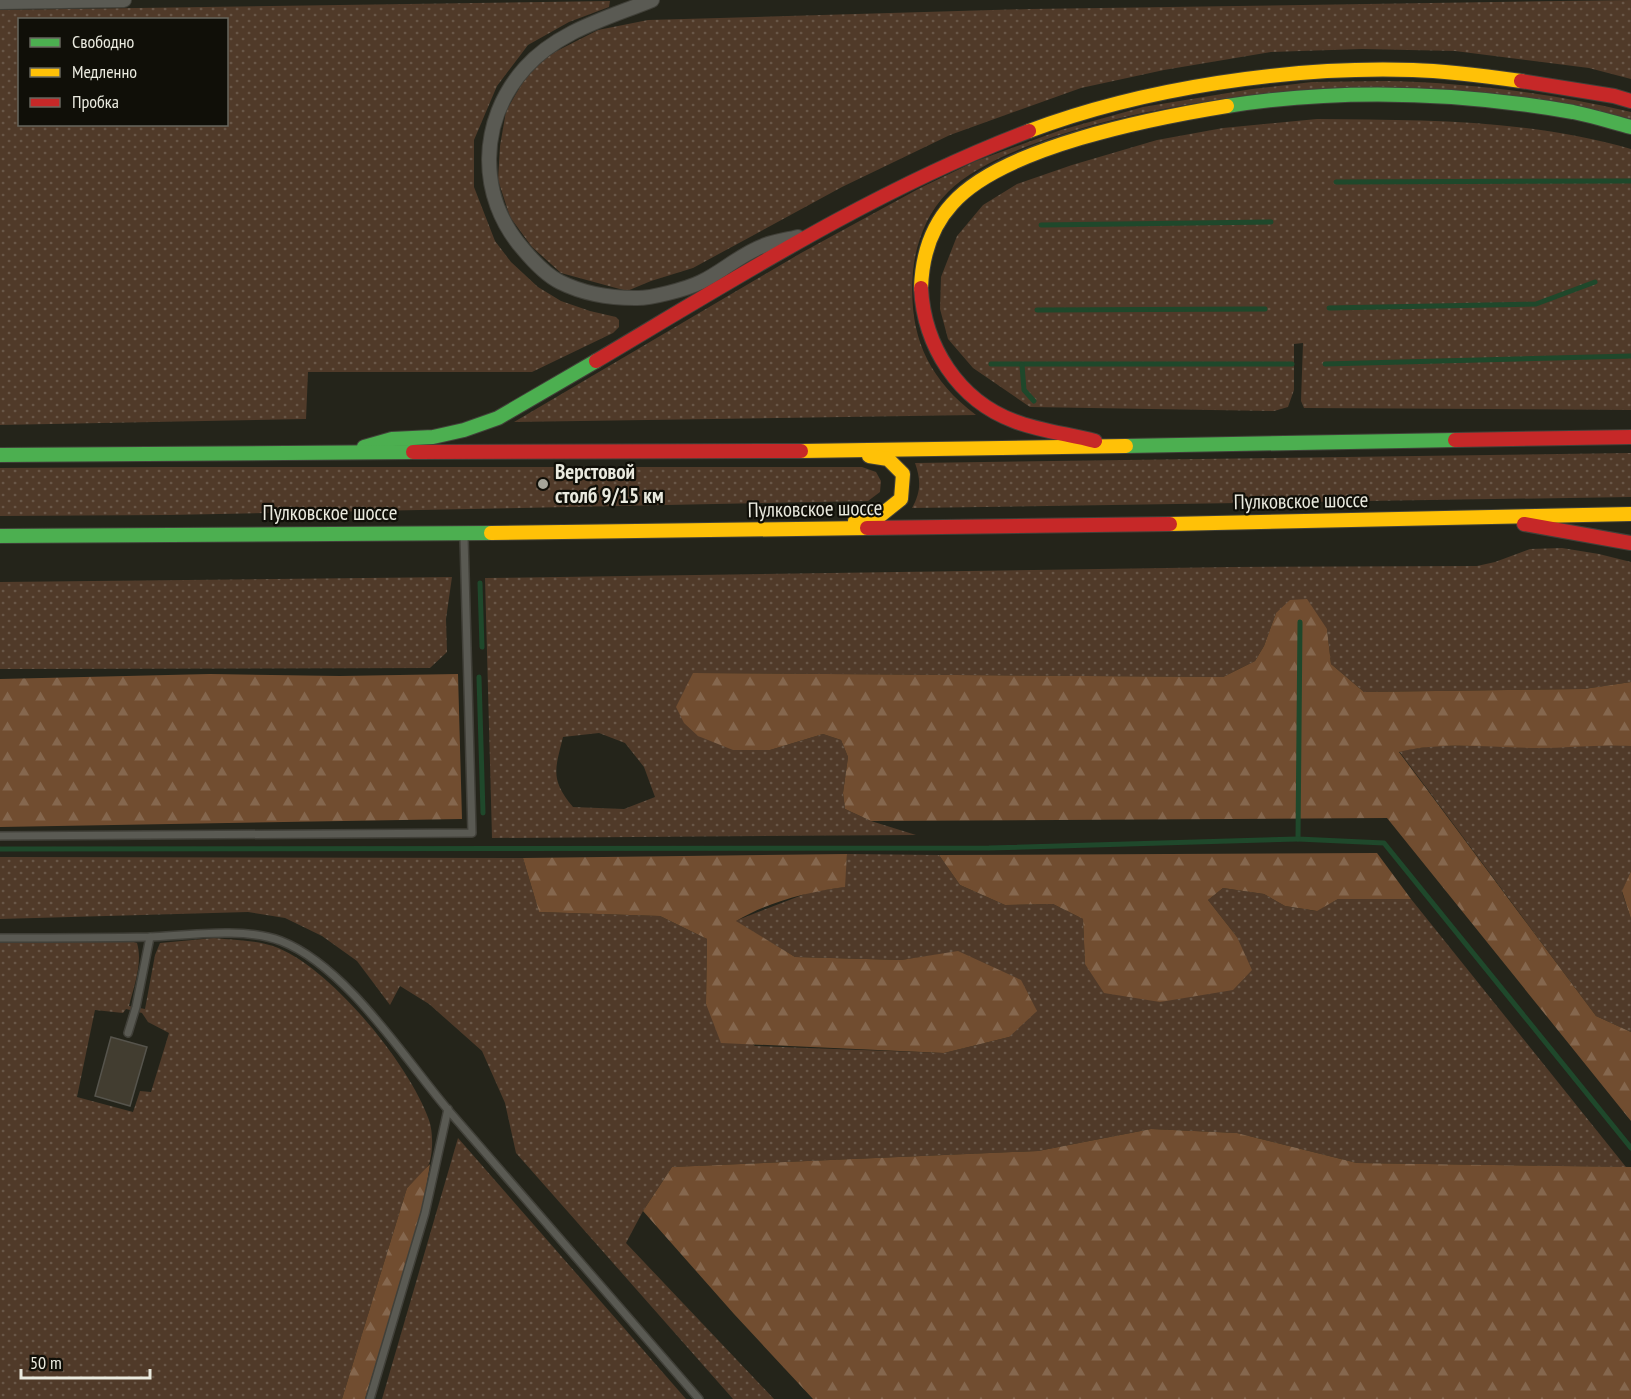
<svg xmlns="http://www.w3.org/2000/svg" width="1631" height="1399" viewBox="0 0 1631 1399" font-family="'PT Sans Narrow',sans-serif">
  <defs>
    <pattern id="grass-dots" width="8" height="8" patternUnits="userSpaceOnUse" patternTransform="scale(1.5)"><rect width="8" height="8" fill="#503a29"/><path d="M2 2h.1M6 6h.1" fill="none" stroke="#695748" stroke-width="1.8" stroke-linecap="round"/></pattern>
    <pattern id="forest-firs" width="22" height="20" patternUnits="userSpaceOnUse" patternTransform="scale(1.5)"><rect width="22" height="20" fill="#714d30"/><path d="M5 1l3.5 6h-7zM16 11l3.5 6h-7z" fill="#85674e"/></pattern>
  </defs>
  <rect width="100%" height="100%" fill="#24241a"/>
  <g fill="url(#grass-dots)" fill-rule="evenodd">
    <polygon points="1631,0 1631,79 1589,68 1455,51 1362,49 1271,52 1164,70 1081,88 950,135 842,187 693,268 651,281 627,291 561,273 532,247 510,217 498,180 500,146 506,111 524,80 543,58 598,30 648,20 1031,9"/>
    <path d="M610 1 609 7 569 22 528 45 497 86 474 140V187L495 241 511 262 538 287 561 301 590 311 616 317 619 320V327L613 333 532 372H308L306 419 0 425V10ZM20 20H226V124H20Z"/>
    <path d="M1388 81C1470 83 1551 93 1631 112V119L1594 110C1517 106 1440 103 1363 100 1328 98 1286 93 1252 95 1238 96 1224 99 1211 101 1140 111 999 141 948 192 927 213 916 242 913 271 908 333 926 377 976 415L514 422 801 253 920 188 976 161 1061 130 1143 107 1252 89 1312 82Z"/>
    <path d="M1317 119C1422 120 1529 119 1631 149V410L1304 408 1301 401 1303 343 1294 344V390L1288 407 1274 411 1030 407 973 368 948 339 940 309 941 277 957 236 983 205 1017 184 1072 165 1157 140 1223 128Z"/>
    <path d="M1631 453V497L912 508C921 492 921 480 915 463Z"/>
    <polygon points="164,467 862,467 876,472 881,481 880,492 868,501 169,515 0,516 0,468"/>
    <path d="M1562 548 1599 554 1631 562V682L1584 689 1364 692 1331 664 1327 629 1276 613 1264 646 1255 661 1223 677 694 673 770 750 823 734 841 740 848 757 843 793 845 809 871 821 916 835 492 838 485 578 1232 567 1477 566 1495 562 1530 549ZM599 733 625 743 644 767 655 797 624 809 573 807C550 779 555 770 563 737Z"/>
    <polygon points="452,577 446,619 447,652 430,668 0,669 0,582"/>
    <polygon points="1610,744 1631,746 1631,871 1622,892 1631,919 1631,1032 1596,1016 1399,751 1433,746"/>
    <polygon points="847,854 939,855 960,885 1005,905 1053,904 1083,919 1085,964 1237,937 1208,900 1223,888 1264,894 1285,906 1316,911 1338,899 1411,899 1626,1167 1357,1163 1237,1133 1151,1129 1038,1151 672,1167 643,1211 626,1243 774,1399 733,1399 516,1153 505,1103 482,1051 429,1004 400,986 390,1005 357,961 322,936 285,918 248,912 0,919 0,857 523,858 539,912 660,916 707,939 706,1004 755,1046 944,1053 1009,1037 958,952 901,960 795,957 735,921 810,892 844,887"/>
    <path d="M214 938C233 940 254 940 273 946 329 965 410 1065 429 1120 433 1132 433 1149 430 1161 428 1170 413 1181 407 1188L342 1399H0V942L127 940 137 943C143 963 134 986 129 1006L145 1009 155 955 160 943ZM126 1009 142 1013 148 1022 169 1033 151 1092 140 1091 133 1112 77 1097 95 1010 123 1013Z"/>
    <polygon points="458,1138 686,1399 382,1399"/>
  </g>
  <g fill="url(#forest-firs)">
    <path d="M1307 599 1327 629 1331 664 1364 692 1584 689 1631 682V746C1600 744 1569 748 1538 748 1492 748 1444 741 1399 752L1596 1016 1631 1032V1121L1387 818 871 821 845 809 843 793 848 757 841 740 823 734 770 750H733L698 736 684 723 676 707 693 673 1223 677 1255 661 1264 646 1276 613 1290 600Z"/>
    <polygon points="210,674 340,676 458,674 462,819 0,827 0,679"/>
    <polygon points="1377,853 1411,899 1338,899 1317,911 1285,906 1264,894 1223,888 1208,900 1237,937 1252,970 1233,990 1160,1002 1104,993 1085,964 1083,919 1053,904 1005,905 960,885 939,855"/>
    <path d="M847 854 845 887C807 892 768 902 736 921L795 957 901 960 958 951 1021 980 1037 1011 1009 1037 944 1053 721 1043 706 1004 707 939 660 916 539 912 523 858Z"/>
    <polygon points="1631,871 1631,919 1622,891"/>
    <polygon points="1151,1129 1237,1133 1357,1163 1631,1167 1631,1399 813,1399 734,1314 643,1211 672,1167 1038,1151"/>
    <polygon points="430,1164 422,1214 365,1399 342,1399 407,1188"/>
  </g>
  <g fill="none" stroke-linecap="round" stroke-linejoin="round">
    <g stroke="#1f482b" stroke-width="5">
      <polyline points="1336,182 1631,181"/>
      <polyline points="1041,225 1271,222"/>
      <polyline points="1329,308 1536,304 1595,282"/>
      <polyline points="1037,310 1265,309"/>
      <polyline points="991,364 1292,364"/>
      <polyline points="1325,364 1631,356"/>
      <polyline points="1022,365 1024,390 1034,401"/>
      <polyline points="480,583 482,647"/>
      <polyline points="1300,622 1298,839 1384,843 1631,1148"/>
      <polyline points="479,677 483,813"/>
      <polyline points="0,849 989,848 1298,839"/>
    </g>
  </g>
  <polygon fill="#423d30" stroke="#56544c" stroke-width="1.5" points="111,1037 147,1047 130,1106 95,1096"/>
  <g fill="none" stroke-linecap="round" stroke-linejoin="round">
    <g stroke="#414039" stroke-width="10">
      <g id="lane">
        <polyline points="0,836 472,833 464,537"/>
        <path d="M0 938C50 938 100 938 150 937 189 935 244 927 281 941 347 967 404 1058 449 1111 532 1207 616 1303 699 1399"/>
        <polyline points="128,1033 136,1007 150,937"/>
        <polyline points="370,1399 425,1213 448,1109"/>
      </g>
    </g>
    <g stroke="#414039" stroke-width="16">
      <g id="street">
        <path d="M652 0C608 18 558 31 525 68 478 121 477 196 523 249 533 261 546 275 560 282 584 294 609 298 635 298 649 299 687 289 701 282 722 272 741 254 763 246 774 241 787 240 798 237"/>
        <polyline points="0,2 124,0"/>
      </g>
    </g>
    <g stroke="#414039" stroke-width="16">
      <g id="fast">
        <path d="M1227 106C1342 88 1459 92 1573 112 1593 116 1612 122 1631 127"/>
        <polyline points="1126,446 1455,440"/>
        <polyline points="364,447 392,439 433,437 464,430 498,418 596,361"/>
        <polyline points="0,455 413,452"/>
        <polyline points="0,536 491,533"/>
      </g>
    </g>
    <g stroke="#414039" stroke-width="16">
      <g id="slow">
        <path d="M1029 131C1143 88 1291 66 1413 70 1449 71 1485 76 1521 81"/>
        <path d="M921 288C922 257 931 227 952 204 1002 147 1153 118 1227 106"/>
        <polyline points="801,451 1126,446"/>
        <polyline points="855,521 881,515 901,499 903,474 888,459 869,456"/>
        <polyline points="1170,524 1631,514"/>
        <polyline points="491,533 867,528"/>
      </g>
    </g>
    <g stroke="#414039" stroke-width="16">
      <g id="jam">
        <polyline points="1521,81 1614,96 1631,101"/>
        <path d="M921 288C924 346 958 400 1014 421 1040 431 1068 434 1095 441"/>
        <path d="M596 361C736 278 876 189 1029 131"/>
        <polyline points="1455,440 1631,437"/>
        <polyline points="413,452 801,451"/>
        <polyline points="1524,524 1631,543"/>
        <polyline points="867,528 1170,524"/>
      </g>
    </g>
    <use href="#lane" stroke="#5a5a53" stroke-width="7"/>
    <use href="#street" stroke="#5a5a53" stroke-width="14"/>
    <use href="#fast" stroke="#4caf50" stroke-width="14"/>
    <use href="#slow" stroke="#ffc107" stroke-width="14"/>
    <use href="#jam" stroke="#c62828" stroke-width="14"/>
  </g>
  <circle fill="#a5a59a" stroke="#100f08" stroke-width="2" cx="543" cy="484" r="6"/>
  <g text-anchor="middle" stroke-width="4.5" stroke-linejoin="round" paint-order="stroke">
    <g font-size="21" font-weight="bold" fill="#eaeadf" stroke="#100f08" text-anchor="start">
      <text x="555" y="479">Верстовой<tspan x="555" dy="24">столб 9/15 км</tspan></text>
    </g>
    <g font-size="21" fill="#eaeadf" stroke="#100f08">
      <text transform="translate(1301 501) rotate(-1)" y="7">Пулковское шоссе</text>
      <text transform="translate(815 509) rotate(-1)" y="7">Пулковское шоссе</text>
      <text x="330" y="520">Пулковское шоссе</text>
    </g>
  </g>
  <rect x="18" y="18" width="210" height="108" fill="#100f08" stroke="#67675e" stroke-width="1.5"/>
  <rect x="30" y="38" width="30" height="9" fill="#4caf50" stroke="#67675e" stroke-width="1.5"/>
  <text x="72" y="48" font-size="18" fill="#eaeadf">Свободно</text>
  <rect x="30" y="68" width="30" height="9" fill="#ffc107" stroke="#67675e" stroke-width="1.5"/>
  <text x="72" y="78" font-size="18" fill="#eaeadf">Медленно</text>
  <rect x="30" y="98" width="30" height="9" fill="#c62828" stroke="#67675e" stroke-width="1.5"/>
  <text x="72" y="108" font-size="18" fill="#eaeadf">Пробка</text>
  <path d="M21 1369v9h129v-9" fill="none" stroke="#eaeadf" stroke-width="3"/>
  <text x="30" y="1369" font-size="18" fill="#eaeadf" stroke="#100f08" stroke-width="4.5" paint-order="stroke">50 m</text>
</svg>
